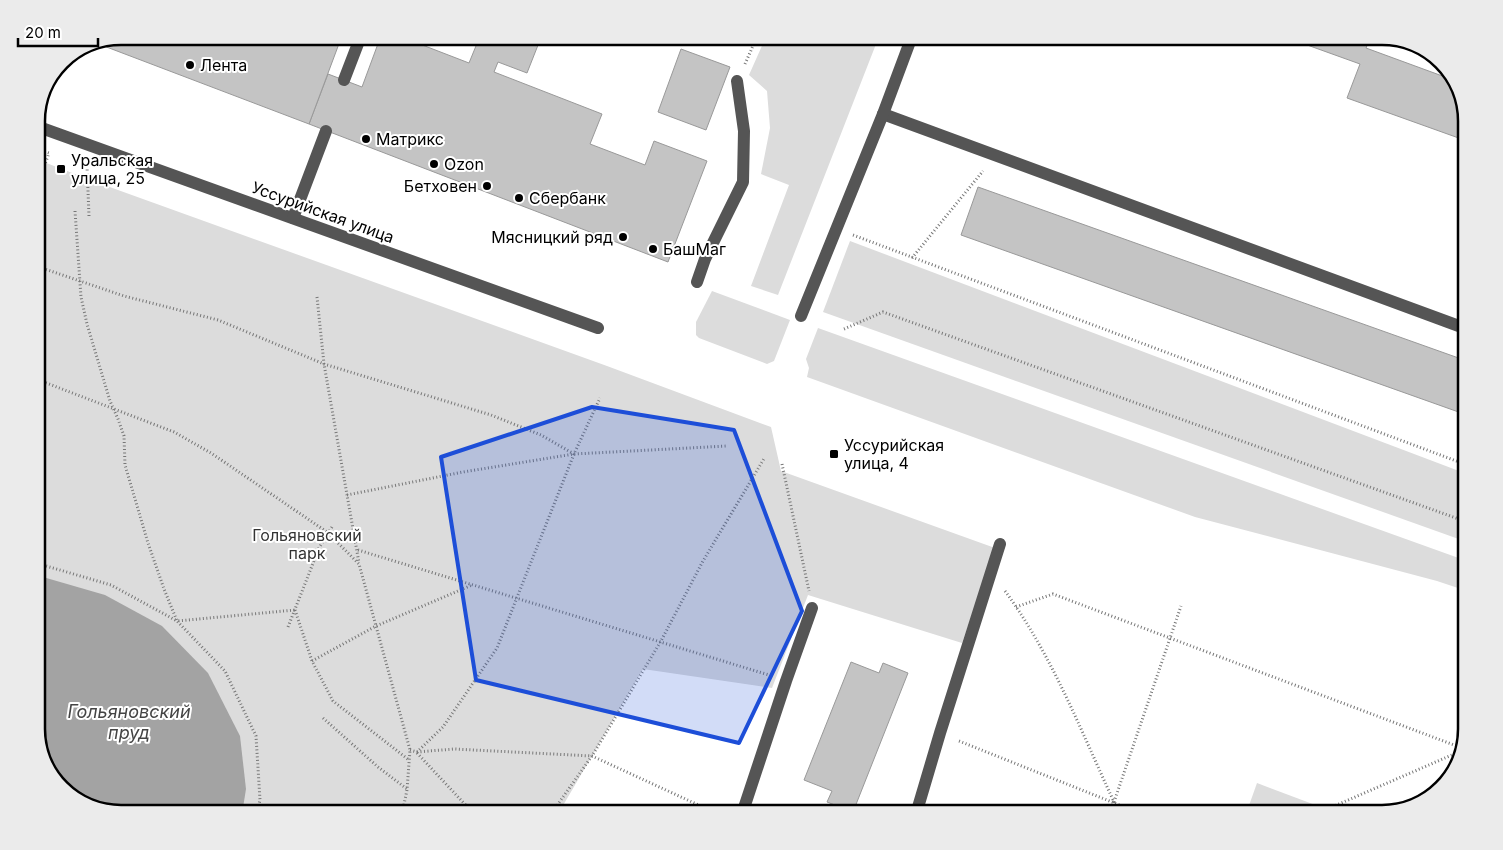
<svg xmlns="http://www.w3.org/2000/svg" width="1503" height="850" viewBox="0 0 1503 850" font-family="Inter,sans-serif">
  <rect width="100%" height="100%" fill="#fff"/>
  <g fill="#dcdcdc">
    <polygon points="765,39 878,39 778,295 751,286 789,185 761,174 770,128 767,91 749,75"/>
    <polygon points="36,159 93,181 607,366 771,427 781,471 995,548 962,643 808,595 772,688 643,669 558,814 121,814 79,803 50,776 36,734"/>
    <polygon points="850,241 1467,474 1467,542 823,312"/>
    <polygon points="712,291 790,320 774,361 767,364 699,338 696,335 696,322"/>
    <polygon points="818,328 1467,561 1467,591 1437,581 1195,517 807,377 809,368 806,359"/>
    <polygon points="1257,783 1326,809 1325,814 1246,814"/>
  </g>
  <polygon fill="#a3a3a3" points="36,575 105,595 162,626 208,673 240,736 246,789 242,814 121,814 79,803 50,776 36,734"/>
  <g fill="#c4c4c4" stroke="#999">
    <polygon points="1371,36 1366,48 1456,81 1467,116 1467,141 1347,98 1360,64 1285,37"/>
    <polygon points="540,40 527,73 498,62 494,72 602,114 590,144 645,165 654,141 707,161 668,262 309,124 328,74 362,87 379,41 412,41 469,63 478,41"/>
    <polygon points="340,41 309,124 96,43"/>
    <polygon points="681,49 730,67 706,130 658,112"/>
    <polygon points="978,187 1467,361 1467,415 961,235"/>
    <polygon points="851,662 879,673 883,663 908,673 853,812 827,802 832,791 804,780"/>
    <polygon points="993,805 1018,814 990,814"/>
  </g>
  <g fill="none" stroke-linecap="round" stroke-linejoin="round">
    <g stroke="#777" stroke-width="3" stroke-dasharray="1 2.5" stroke-linecap="butt">
      <polyline points="745,64 756,39"/>
      <polyline points="87,166 89,216"/>
      <polyline points="36,189 49,153 46,152"/>
      <polyline points="75,211 81,297 87,324 110,401 118,419 124,436 125,465 148,543 164,589 177,621 295,610"/>
      <polyline points="853,235 1467,465"/>
      <polyline points="912,258 983,171"/>
      <polyline points="36,266 124,296 218,320 324,364 491,415 541,435 574,454"/>
      <polyline points="317,297 324,364 359,563"/>
      <polyline points="844,329 883,312 1467,522"/>
      <polyline points="36,379 174,432 211,453 327,532 359,564 410,750 407,790 402,814"/>
      <polyline points="782,464 809,591"/>
      <polyline points="347,495 463,472 574,454 727,446"/>
      <polyline points="358,550 769,675"/>
      <polyline points="36,563 111,585 177,621 225,671 256,736 260,800 257,814"/>
      <path d="M1005 591C1052 655 1081 731 1114 802L1112 814"/>
      <polyline points="1016,607 1053,594 1462,748"/>
      <polyline points="295,610 312,661 333,701 409,760"/>
      <polyline points="288,627 319,548 332,527"/>
      <polyline points="312,661 376,626 472,585"/>
      <polyline points="323,718 378,767 407,789"/>
      <polyline points="959,741 1142,814"/>
      <polyline points="410,750 417,752 443,727 497,648 574,454 600,398"/>
      <polyline points="417,752 454,749 592,756 718,814"/>
      <polyline points="417,753 474,814"/>
      <polyline points="1114,802 1181,606"/>
      <polyline points="551,814 592,756 661,641 703,561 765,457"/>
      <polyline points="1316,814 1461,751"/>
    </g>
    <g stroke="#555" stroke-width="12">
      <polyline points="344,80 359,41"/>
      <polyline points="883,114 1467,329"/>
      <polyline points="36,126 598,328"/>
      <polyline points="293,218 326,131"/>
      <polyline points="697,282 705,259 743,182 744,131 737,81"/>
      <polyline points="801,316 883,114 911,39"/>
      <polyline points="742,814 786,681 812,608"/>
      <polyline points="916,814 940,733 1000,544"/>
    </g>
  </g>
  <path fill="#1d4ed8" fill-opacity="0.2" stroke="#1d4ed8" stroke-width="4" stroke-linejoin="round" d="M592 407 734 430 802 611 739 743 476 680 441 457Z"/>
  <g fill="#000" stroke="#fff" stroke-width="2">
    <circle cx="190" cy="65" r="5"/>
    <circle cx="366" cy="139" r="5"/>
    <circle cx="434" cy="164" r="5"/>
    <rect x="56" y="164" width="10" height="10" rx="2.5"/>
    <circle cx="487" cy="186" r="5"/>
    <circle cx="519" cy="198" r="5"/>
    <circle cx="623" cy="237" r="5"/>
    <circle cx="653" cy="249" r="5"/>
    <rect x="829" y="449" width="10" height="10" rx="2.5"/>
  </g>
  <g text-anchor="middle" stroke-width="4" stroke-linejoin="round" paint-order="stroke">
    <g font-size="16" fill="#000" stroke="#fff" text-anchor="start">
      <text x="200" y="71">Лента</text>
      <text x="376" y="145">Матрикс</text>
      <text x="71" y="166">Уральская<tspan x="71" dy="18">улица, 25</tspan></text>
      <text x="444" y="170">Ozon</text>
      <text x="477" y="192" text-anchor="end">Бетховен</text>
      <text x="529" y="204">Сбербанк</text>
      <text x="613" y="243" text-anchor="end">Мясницкий ряд</text>
      <text x="663" y="255">БашМаг</text>
      <text x="844" y="451">Уссурийская<tspan x="844" dy="18">улица, 4</tspan></text>
    </g>
    <g font-size="16" fill="#000" stroke="#fff">
      <text transform="translate(323 212) rotate(20)" y="6">Уссурийская улица</text>
    </g>
    <g font-size="16" fill="#333" stroke="#fff">
      <text x="307" y="541">Гольяновcкий<tspan x="307" dy="18">парк</tspan></text>
    </g>
    <g font-size="18" font-style="italic" fill="#444" stroke="#fff">
      <text x="129" y="718">Гольяновский<tspan x="129" dy="21">пруд</tspan></text>
    </g>
  </g>
  <path d="M0 0H1503V850H0ZM121 45H1382A76 76 0 0 1 1458 121V729A76 76 0 0 1 1382 805H121A76 76 0 0 1 45 729V121A76 76 0 0 1 121 45Z" fill="#ebebeb" fill-rule="evenodd"/>
  <path fill="none" stroke="#000" stroke-width="2.5" d="M121 45H1382A76 76 0 0 1 1458 121V729A76 76 0 0 1 1382 805H121A76 76 0 0 1 45 729V121A76 76 0 0 1 121 45Z"/>
  <path d="M18 38v8h80v-8" fill="none" stroke="#000000" stroke-width="2.5"/>
  <text x="25" y="38" font-size="15" fill="#000000" stroke="#ffffff" stroke-width="4" paint-order="stroke">20 m</text>
</svg>
